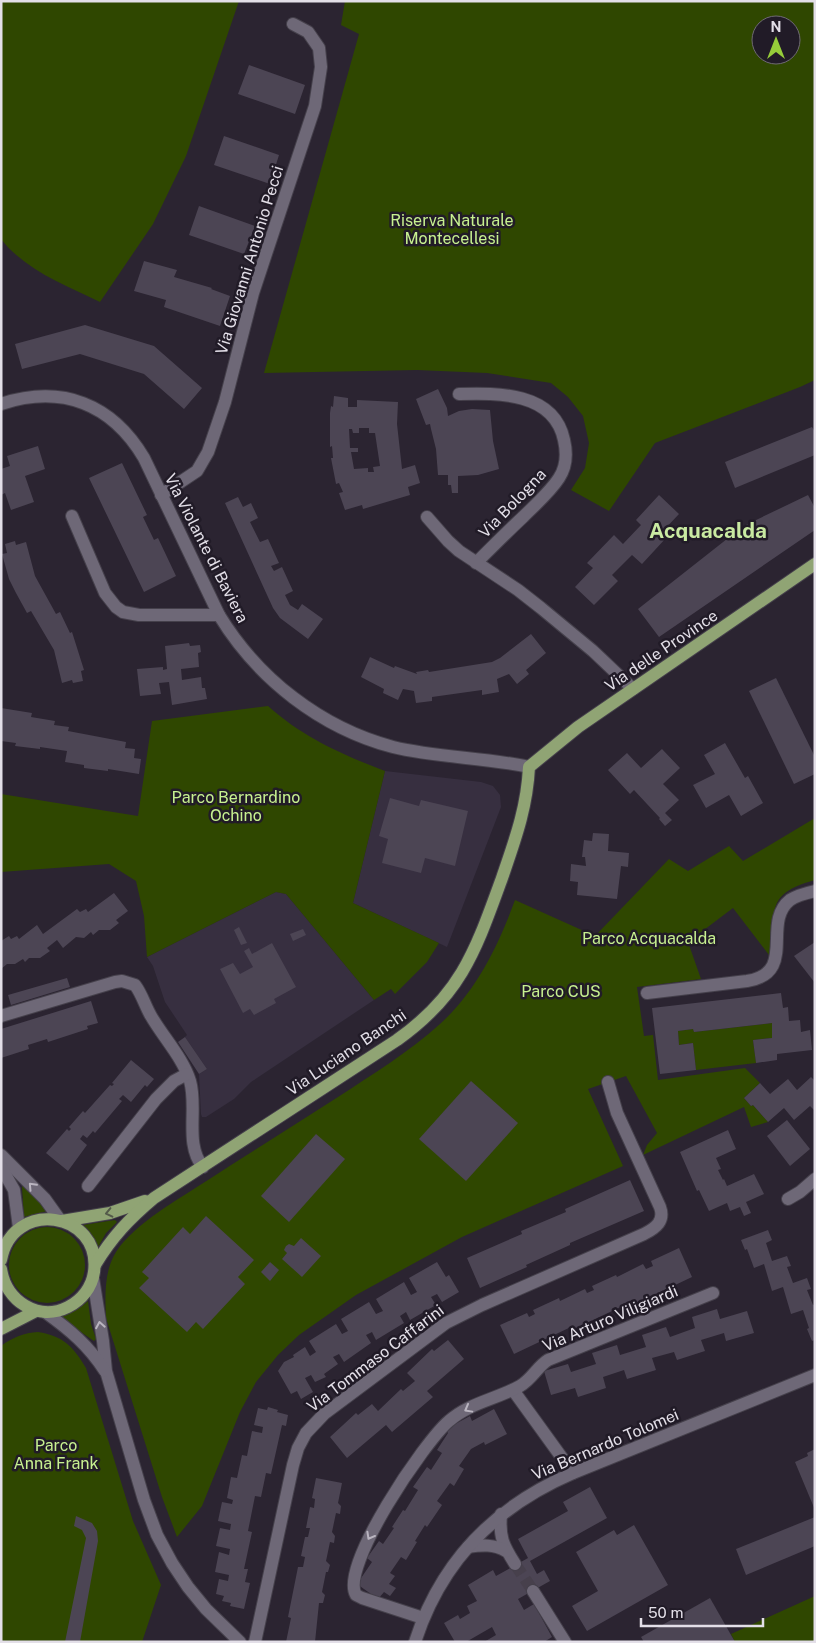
<svg xmlns="http://www.w3.org/2000/svg" width="816" height="1643" viewBox="0 0 816 1643" font-family="'Public Sans',sans-serif">
  <rect width="100%" height="100%" fill="#2b2431"/>
  <g fill="#372f40">
    <polygon points="385,771 481,782 493,786 500,795 501,807 447,947 353,903"/>
    <polygon points="276,892 286,894 374,1000 251,1082 234,1099 206,1117 202,1117 201,1114 199,1074 207,1069 185,1037 187,1035 165,1002 153,966 147,957"/>
  </g>
  <g fill="#2f4700" fill-rule="evenodd">
    <path d="M1 1H239L186 156 153 224 100 302C65 285 25 270 1 239Z"/>
    <path d="M345 1H815V380L800 387 655 443 609 511 571 490 585 468 589 443 583 416 568 397 551 383 487 373 417 370 264 373 359 34 341 25ZM761 25H791V55H761Z"/>
    <path d="M268 706C304 738 341 754 385 771L353 903 439 943 427 962 395 994 391 989 374 1000 286 894 276 892 147 957 144 916 136 881 109 864 1 872V794L138 816 152 721Z"/>
    <path d="M815 818V880C761 895 779 912 769 955L733 908 688 942 701 979 637 987 644 1036 653 1035 658 1080 745 1068 760 1083 744 1098 751 1106 753 1105 768 1122 751 1127 744 1107 643 1155 647 1145 657 1133 626 1076 588 1089 623 1166 462 1237 356 1295 299 1335 278 1355 256 1382 240 1412 202 1506 177 1537 162 1497 106 1318C105 1296 104 1271 116 1252 135 1223 179 1199 208 1180 251 1152 295 1125 338 1097 373 1074 409 1052 440 1024 477 990 498 946 515 900L595 936 669 859 688 871 729 846 743 861Z"/>
    <polygon points="772,1023 772,1038 753,1040 756,1063 696,1070 693,1043 679,1045 678,1031 693,1029 694,1032"/>
    <polygon points="24,1184 47,1211 24,1217 22,1187"/>
    <polygon points="115,1220 117,1222 106,1233 97,1249 91,1235 83,1225"/>
    <circle cx="47" cy="1265" r="38"/>
    <polygon points="88,1301 91,1324 96,1339 94,1341 59,1317 79,1308"/>
    <path d="M38 1332C63 1336 73 1346 86 1368L133 1521 161 1585 142 1642H1V1346C13 1337 24 1333 38 1332Z"/>
    <polygon points="815,1596 815,1642 735,1642 731,1634"/>
  </g>
  <g fill="#4c4554" fill-rule="evenodd">
    <polygon points="249,65 305,85 295,114 238,94"/>
    <polygon points="224,136 279,155 270,184 214,165"/>
    <polygon points="199,206 255,226 244,254 189,235"/>
    <polygon points="144,261 177,270 174,277 212,288 211,289 230,296 220,326 164,307 166,300 134,291"/>
    <polygon points="85,325 154,346 202,388 184,409 144,374 80,354 22,369 15,344"/>
    <polygon points="438,389 447,408 448,416 459,411 472,409 490,410 493,441 499,469 478,475 458,476 458,493 452,493 451,485 448,485 448,475 438,475 436,449 431,429 430,424 426,425 416,399"/>
    <path d="M334 396 348 398V407H357V400L398 402 397 424 402 469 415 465 420 483 408 487 410 495 363 509 362 505 345 510 339 493 343 492 339 483 336 484 331 458H333L332 446 330 447V413L331 406 333 407ZM359 428H369V433H375L380 466 373 467 374 472H368V468L354 469 351 452H358V448H350L349 429H352L353 433H359Z"/>
    <polygon points="812,427 815,432 815,455 735,488 725,462"/>
    <polygon points="38,446 45,469 25,476 34,502 11,510 5,493 1,495 1,469 10,466 7,456"/>
    <polygon points="122,463 147,515 143,517 154,540 158,538 176,576 144,592 89,478"/>
    <polygon points="659,495 679,514 661,533 666,538 642,564 632,555 612,575 618,581 594,605 575,587 593,568 587,563 614,535 623,544 641,525 636,520"/>
    <polygon points="808,495 815,508 815,530 659,637 638,609 732,535 731,532"/>
    <polygon points="238,497 243,507 251,503 258,518 250,522 260,542 268,539 279,563 271,566 274,571 282,567 293,591 285,595 290,605 298,610 302,604 323,619 308,639 280,618 273,608 225,503"/>
    <polygon points="15,541 16,545 26,542 35,576 56,614 60,612 70,633 72,632 84,670 81,671 83,681 73,683 72,680 62,683 54,650 31,611 27,613 16,593 9,579 2,554 7,553 5,544"/>
    <polygon points="531,634 546,653 526,670 529,674 517,684 509,674 497,679 499,692 482,695 482,690 432,697 432,701 416,703 414,691 403,689 398,700 383,693 384,689 361,677 370,657 394,668 395,666 417,674 416,672 428,670 429,672 492,662 500,658"/>
    <polygon points="189,643 190,646 200,645 201,652 198,653 199,667 181,669 182,680 201,677 202,688 205,688 207,699 172,705 169,682 159,683 161,694 140,696 137,669 163,667 163,670 167,669 165,646"/>
    <polygon points="776,678 815,757 815,774 794,784 749,691"/>
    <polygon points="1,708 32,713 31,717 55,721 54,725 69,727 68,731 126,742 125,748 135,749 134,758 141,759 139,774 108,769 108,771 84,768 84,765 65,762 67,751 40,747 40,749 15,746 16,743 1,741"/>
    <polygon points="725,743 745,778 748,776 763,803 741,816 729,795 706,808 693,785 715,774 704,755"/>
    <polygon points="662,749 680,768 663,784 679,800 665,813 672,820 665,826 659,819 660,818 634,790 630,794 608,770 627,753 641,768"/>
    <polygon points="390,798 419,806 421,800 468,811 455,866 425,858 421,873 382,863 388,839 379,836"/>
    <polygon points="593,833 609,834 608,851 629,853 628,867 621,866 617,899 577,895 578,882 570,881 571,864 586,866 585,857 582,857 584,840 592,841"/>
    <polygon points="114,893 128,911 116,920 119,923 110,930 99,930 93,935 91,932 84,938 76,937 63,948 57,940 47,948 50,951 40,958 29,958 25,962 23,959 15,964 7,964 1,969 1,941 9,936 11,939 17,936 19,939 37,925 43,934 77,909 80,912 86,909 88,912"/>
    <polygon points="239,927 247,943 241,945 234,930"/>
    <polygon points="303,929 306,935 293,941 290,934"/>
    <polygon points="815,942 815,983 794,956"/>
    <polygon points="272,943 296,987 274,999 276,1003 254,1015 250,1009 243,1013 220,969 233,963 240,974 253,967 244,951 249,948 252,954"/>
    <polygon points="67,978 70,987 11,1005 8,995"/>
    <polygon points="781,993 783,1008 788,1007 789,1021 800,1020 801,1032 810,1030 812,1050 777,1054 777,1060 756,1063 753,1040 772,1038 772,1023 694,1032 693,1029 678,1031 679,1045 693,1043 696,1070 660,1074 652,1008"/>
    <polygon points="91,1001 98,1023 87,1026 88,1029 48,1042 47,1039 28,1045 29,1049 1,1058 1,1029"/>
    <polygon points="185,1037 207,1069 199,1074 178,1042"/>
    <polygon points="131,1060 154,1079 147,1087 145,1085 131,1102 123,1095 119,1099 122,1101 95,1133 93,1131 87,1138 83,1135 80,1139 87,1145 68,1171 46,1153 67,1129 69,1131 71,1129 69,1127 83,1111 85,1113 110,1085 112,1086 114,1084 112,1083"/>
    <polygon points="811,1077 815,1081 815,1111 810,1106 794,1120 784,1108 768,1122 753,1105 751,1106 744,1098 760,1083 770,1094 788,1079 797,1090"/>
    <polygon points="471,1081 518,1123 466,1181 419,1139"/>
    <polygon points="787,1120 810,1149 790,1166 767,1136"/>
    <polygon points="728,1130 736,1149 716,1158 721,1169 718,1170 723,1180 724,1179 727,1186 754,1174 764,1194 746,1202 751,1213 744,1216 740,1207 730,1211 727,1203 709,1211 699,1190 697,1191 680,1152"/>
    <polygon points="316,1134 345,1159 289,1222 261,1196"/>
    <polygon points="630,1180 644,1211 570,1243 570,1245 526,1265 527,1267 480,1288 467,1258 522,1234 521,1231 566,1212 565,1209"/>
    <polygon points="206,1216 254,1260 238,1277 245,1284 203,1329 196,1322 187,1332 139,1288 149,1278 142,1272 183,1227 190,1234"/>
    <polygon points="768,1230 772,1240 766,1243 772,1261 787,1256 791,1266 787,1267 793,1283 807,1278 811,1289 807,1290 813,1305 815,1304 815,1340 812,1341 807,1329 809,1328 803,1310 791,1314 783,1287 772,1291 764,1264 754,1268 747,1249 745,1250 741,1240"/>
    <polygon points="301,1238 321,1256 302,1277 282,1259 287,1253 284,1250 286,1246 289,1244 294,1246"/>
    <polygon points="679,1248 692,1277 631,1306 629,1303 574,1329 573,1326 514,1354 500,1325 527,1313 529,1317 535,1314 533,1310 559,1298 560,1301 585,1289 587,1293 594,1290 592,1286 616,1275 617,1277 643,1264 646,1269 653,1266 651,1261"/>
    <polygon points="270,1262 279,1270 270,1281 261,1272"/>
    <polygon points="437,1262 446,1277 449,1275 459,1292 442,1302 437,1294 431,1297 436,1305 410,1320 406,1312 400,1316 404,1323 376,1340 372,1332 366,1335 371,1343 344,1362 339,1354 333,1357 338,1364 324,1374 326,1377 315,1382 311,1375 305,1378 313,1392 301,1399 297,1391 291,1394 278,1371 284,1362 294,1357 293,1355 305,1347 310,1356 316,1352 309,1341 336,1324 342,1334 348,1331 341,1319 369,1302 376,1314 383,1311 376,1299 404,1282 411,1295 417,1292 409,1278"/>
    <polygon points="717,1309 720,1319 747,1311 754,1333 726,1341 724,1333 701,1340 705,1351 677,1360 674,1352 652,1358 656,1370 627,1379 624,1370 603,1377 606,1388 578,1397 575,1388 551,1395 544,1371 568,1364 571,1372 596,1364 592,1353 617,1345 620,1355 646,1347 642,1335 666,1327 670,1337 695,1328 692,1317"/>
    <polygon points="448,1340 464,1359 427,1391 433,1397 392,1432 386,1425 347,1458 330,1437 356,1413 358,1415 372,1404 378,1411 401,1389 403,1391 415,1381 407,1373 432,1349 434,1351"/>
    <polygon points="268,1407 278,1410 277,1412 288,1415 286,1426 282,1425 271,1474 266,1473 261,1497 255,1496 248,1531 252,1532 244,1569 248,1569 245,1582 250,1583 244,1609 230,1606 231,1603 222,1601 224,1596 216,1594 219,1579 228,1581 229,1575 215,1572 219,1552 229,1555 230,1549 216,1546 220,1528 230,1530 231,1524 218,1521 222,1502 232,1504 233,1500 227,1498 231,1477 237,1478 242,1455 247,1456 252,1431 262,1433 263,1427 254,1425 258,1408 267,1410"/>
    <polygon points="494,1409 507,1434 485,1445 484,1442 471,1449 459,1466 464,1469 454,1486 450,1483 437,1501 442,1505 427,1527 425,1525 415,1541 417,1542 406,1560 401,1557 390,1573 395,1576 389,1584 396,1588 390,1596 384,1592 378,1599 357,1584 372,1562 367,1558 379,1541 383,1544 394,1528 392,1527 403,1510 405,1511 418,1490 413,1487 427,1467 431,1470 442,1453 437,1450 448,1433 446,1429 470,1416 472,1421"/>
    <polygon points="815,1449 815,1510 795,1462 808,1456 807,1453"/>
    <polygon points="316,1478 342,1483 338,1503 341,1506 340,1514 336,1513 332,1532 335,1536 334,1543 330,1542 326,1561 330,1565 328,1572 326,1572 322,1592 325,1595 323,1603 319,1603 315,1642 286,1642 291,1618 288,1617 298,1567 303,1567 305,1557 301,1556 305,1537 308,1537 310,1528 306,1528 310,1507 314,1508 315,1499 312,1498"/>
    <polygon points="590,1487 607,1518 530,1561 537,1574 544,1570 550,1581 518,1599 524,1610 534,1604 552,1637 544,1642 484,1642 496,1635 492,1627 466,1642 455,1642 444,1623 458,1615 460,1619 470,1613 467,1606 477,1601 468,1585 493,1570 496,1576 528,1558 518,1539 568,1511 563,1502"/>
    <polygon points="76,1516 92,1523 97,1531 98,1541 80,1642 65,1642 86,1538 82,1530 74,1526"/>
    <polygon points="815,1517 815,1546 746,1575 736,1549"/>
    <polygon points="634,1525 668,1585 587,1631 572,1606 598,1591 576,1552 614,1530 617,1535"/>
    <polygon points="710,1598 735,1642 644,1642 641,1637"/>
  </g>
  <g fill="none" stroke-linecap="round" stroke-linejoin="round">
    <polyline stroke="#47404c" stroke-width="12" stroke-dasharray="12 6" stroke-linecap="butt" points="515,1564 533,1591"/>
    <g stroke="#45404b" stroke-width="14">
      <g id="minor">
        <path d="M459 394C498 393 554 392 564 440 567 453 567 466 559 478 550 492 535 505 523 517 507 532 492 547 476 563"/>
        <path d="M1 404C62 384 112 404 144 458L219 615C258 679 321 728 393 747 438 758 484 757 529 767"/>
        <polyline points="161,495 197,471 208,452 225,402 253,293 315,106 321,67 319,48 308,32 293,24"/>
        <polyline points="72,516 105,593 116,607 123,612 139,615 219,615"/>
        <polyline points="427,517 448,541 459,551 518,590 541,608 593,651 633,689"/>
        <path d="M647 993 747 981C798 973 761 923 790 900 797 895 806 893 815 891"/>
        <path d="M1 1016 115 982 122 981 135 985C142 994 145 1006 151 1016 163 1037 183 1058 190 1081 198 1108 184 1144 203 1167"/>
        <polyline points="1,1155 45,1199 60,1220"/>
        <polyline points="1,1167 14,1190 19,1228"/>
        <polyline points="88,1186 156,1099 174,1081 187,1074"/>
        <polyline points="788,1199 800,1192 815,1179"/>
        <polyline points="93,1278 103,1341 106,1371 144,1500 157,1535 172,1563 188,1587 206,1609 240,1642"/>
        <path d="M45 1312C70 1330 88 1345 105 1371"/>
        <polyline points="513,1390 573,1473"/>
        <path d="M501 1514C499 1537 503 1545 515 1564"/>
        <path d="M468 1547C482 1545 494 1544 506 1551"/>
        <polyline points="533,1591 565,1642"/>
        <path d="M423 1618 362 1598 356 1595C339 1567 425 1441 449 1421 469 1403 497 1399 520 1386 532 1379 537 1367 548 1360L713 1293"/>
        <path d="M255 1642 293 1465 298 1448 306 1433 324 1414 446 1323 482 1305 644 1234C656 1228 665 1221 660 1207L617 1113 608 1082"/>
        <path d="M415 1642C441 1561 496 1506 573 1473L815 1375"/>
      </g>
    </g>
    <g stroke="#45404b" stroke-width="14">
      <g id="major">
        <polyline points="62,1221 110,1213 145,1201"/>
        <path d="M1 1260C12 1198 102 1211 94 1272 92 1287 82 1300 68 1307 38 1322 6 1301 1 1269"/>
        <path d="M95 1265C112 1237 129 1219 154 1198L397 1040C462 994 476 949 502 878 515 840 527 808 529 767L578 727 815 564"/>
        <polyline points="1,1329 36,1311"/>
      </g>
    </g>
    <use href="#minor" stroke="#6e6877" stroke-width="12"/>
    <use href="#major" stroke="#90a474" stroke-width="12"/>
  </g>
  <defs><path id="oneway-chevron" d="M-2-3.5L2.5 0L-2 3.5" fill="none" stroke-width="1.6" stroke-linecap="round" stroke-linejoin="round" transform="scale(1.25)"/></defs>
  <g stroke="#bab5c0">
    <use href="#oneway-chevron" transform="translate(32 1186) rotate(-133)"/>
    <use href="#oneway-chevron" transform="translate(100 1325) rotate(-100)"/>
    <use href="#oneway-chevron" transform="translate(468 1409) rotate(151)"/>
    <use href="#oneway-chevron" transform="translate(370 1536) rotate(119)"/>
  </g>
  <use stroke="#53594a" href="#oneway-chevron" transform="translate(109 1213) rotate(167)"/>
  <g text-anchor="middle" stroke-width="5" stroke-linejoin="round" paint-order="stroke">
    <g font-size="16" fill="#c7f190" stroke="#211b27">
      <text x="452" y="226">Riserva Naturale<tspan x="452" dy="18">Montecellesi</tspan></text>
      <text x="236" y="803">Parco Bernardino<tspan x="236" dy="18">Ochino</tspan></text>
      <text x="649" y="944">Parco Acquacalda</text>
      <text x="561" y="997">Parco CUS</text>
      <text x="56" y="1451">Parco<tspan x="56" dy="18">Anna Frank</tspan></text>
    </g>
    <g font-size="16" fill="#e3dfe8" stroke="#211b27">
      <text transform="translate(249 260) rotate(-73)" y="6">Via Giovanni Antonio Pecci</text>
      <text transform="translate(512 503) rotate(-46)" y="6">Via Bologna</text>
      <text transform="translate(207 548) rotate(63)" y="6">Via Violante di Baviera</text>
      <text transform="translate(661 650) rotate(-34)" y="6">Via delle Province</text>
      <text transform="translate(346 1052) rotate(-34)" y="6">Via Luciano Banchi</text>
      <text transform="translate(610 1318) rotate(-23)" y="6">Via Arturo Viligiardi</text>
      <text transform="translate(375 1358) rotate(-37)" y="6">Via Tommaso Caffarini</text>
      <text transform="translate(605 1444) rotate(-23)" y="6">Via Bernardo Tolomei</text>
    </g>
    <g font-size="21" font-weight="bold" fill="#c9eaa2" stroke="#211b27">
      <text x="708" y="538">Acquacalda</text>
    </g>
  </g>
  <rect width="816" height="1643" fill="none" stroke="#e3dfe8" stroke-width="5"/>
  <g transform="translate(776 40)"><circle r="24" fill="#211b27" stroke="#6f6974"/>
  <path d="M0-4L9 19L0 12L-9 19Z" fill="#96cc3a"/>
  <text y="-8" font-size="14" font-weight="bold" text-anchor="middle" fill="#e3dfe8">N</text>
  </g>
  <path d="M641 1618v8h122v-8" fill="none" stroke="#e3dfe8" stroke-width="2.5"/>
  <text x="648" y="1618" font-size="15" fill="#e3dfe8" stroke="#211b27" stroke-width="4" paint-order="stroke">50 m</text>
</svg>
